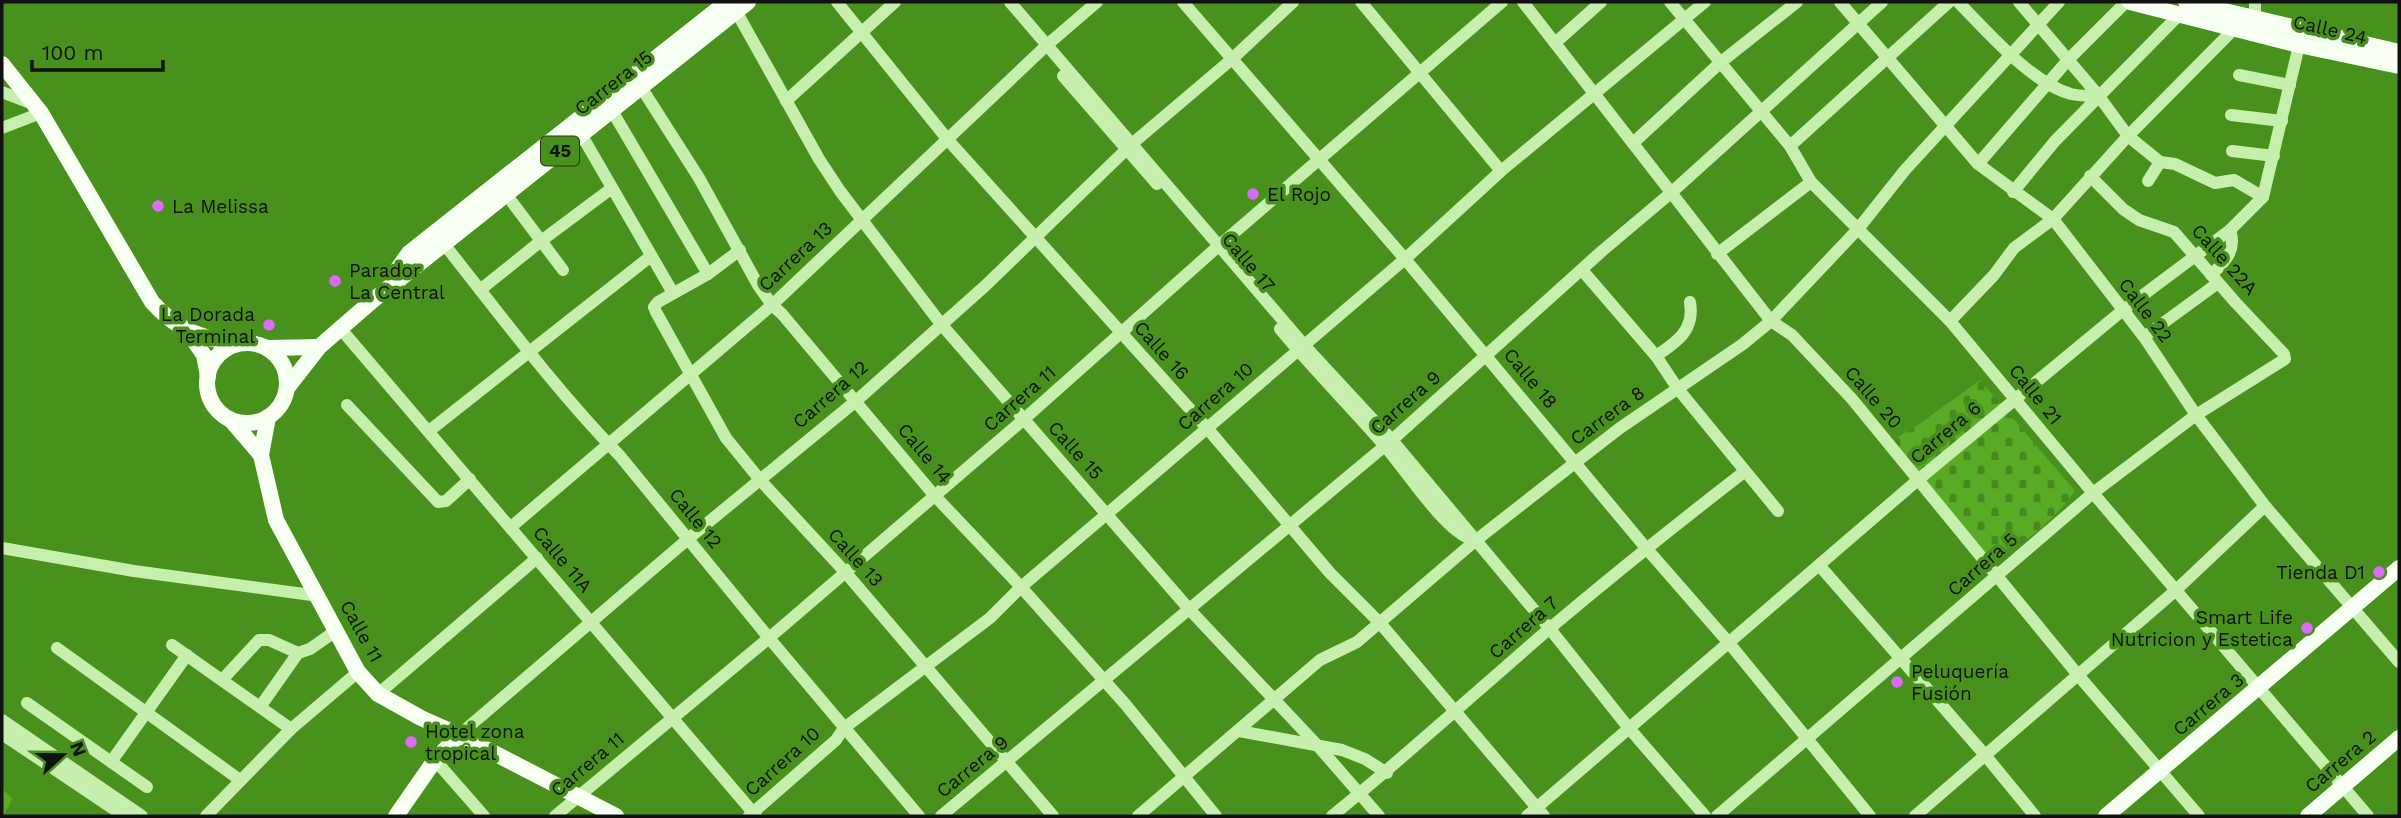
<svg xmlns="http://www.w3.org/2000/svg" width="2401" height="818" viewBox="0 0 2401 818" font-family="'Work Sans',sans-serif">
  <defs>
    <pattern id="forest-firs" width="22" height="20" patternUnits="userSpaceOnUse" patternTransform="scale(1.75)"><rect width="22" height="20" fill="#59aa25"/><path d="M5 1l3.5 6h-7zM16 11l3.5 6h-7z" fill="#48891f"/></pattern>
    <pattern id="cemetery-stones" width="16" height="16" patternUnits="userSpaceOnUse" patternTransform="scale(1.75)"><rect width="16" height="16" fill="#59aa25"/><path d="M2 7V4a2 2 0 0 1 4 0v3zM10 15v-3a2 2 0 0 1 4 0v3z" fill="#48891f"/></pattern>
  </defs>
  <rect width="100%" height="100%" fill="#48911c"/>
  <polygon fill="url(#forest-firs)" points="2,789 12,798 6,816 2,816"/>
  <path fill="url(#cemetery-stones)" d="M1980 380 2075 491C2052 523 2024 543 1991 563L1893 440 1918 425Z"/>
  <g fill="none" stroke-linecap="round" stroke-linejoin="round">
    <g stroke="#c6eeac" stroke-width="12">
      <polyline points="837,2 948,140 1207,428 1330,573 1380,623 1544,816"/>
      <polyline points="1010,2 1304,345 1392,440 1550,629 1628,727 1705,816"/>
      <polyline points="1183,2 1405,259 1646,548 1729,643 1870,816"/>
      <polyline points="1361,2 1501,171"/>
      <polyline points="1523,2 1771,321 1792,335 1852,399 2078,675 2199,816"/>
      <polyline points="1670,2 1790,146 1811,182 1950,321 2093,493 2368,816"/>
      <polyline points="1840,2 1978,164 2053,219 2144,337 2196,415 2265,506 2399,662"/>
      <path d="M1958 2C1987 31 2031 83 2071 94 2080 96 2089 96 2098 95"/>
      <polyline points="2019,2 2098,95 2128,136 2160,162 2175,164 2215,183 2234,180 2263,197"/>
      <polyline points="2255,2 2255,19"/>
      <polyline points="736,11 819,159 840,191 941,324 1189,609 1318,746 1379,816"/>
      <polyline points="1555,43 1601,2"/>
      <polyline points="2239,75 2290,85"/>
      <polyline points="1063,76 1157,184"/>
      <polyline points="641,87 699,178 758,285 772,305 782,314 934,495 1021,587 1126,705 1216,816"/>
      <polyline points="2,92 33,104"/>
      <polyline points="786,101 895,2"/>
      <polyline points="611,109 708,274"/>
      <polyline points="2231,115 2282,121"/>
      <polyline points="2,128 41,113"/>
      <polyline points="581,134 673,293"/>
      <polyline points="1633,143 1721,62 1797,2"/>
      <polyline points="1790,146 1949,2"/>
      <polyline points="2232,151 2274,156"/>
      <polyline points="1978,164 2068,60 2126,2"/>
      <polyline points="2148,181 2160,162"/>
      <polyline points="2013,192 2055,141 2179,15"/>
      <polyline points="506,194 563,270"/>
      <path d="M444 244C501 316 556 390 620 456L769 638 919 816"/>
      <polyline points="740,250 708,274 658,302 654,307 656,312 726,438 761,481 846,573 1053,816"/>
      <polyline points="1717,254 1811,182"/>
      <polyline points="1582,270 1656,356 1678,389 1778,511"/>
      <path d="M2211 275C2225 262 2237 250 2230 230"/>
      <polyline points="480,290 541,241 612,188"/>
      <polyline points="1950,321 1994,275 2014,248 2053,219 2128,136 2235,28"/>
      <polyline points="340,328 756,816"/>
      <path d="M1280 329C1313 369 1350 406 1384 445 1405 469 1444 530 1471 539"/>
      <polyline points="2144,337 2218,283"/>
      <path d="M1656 356C1677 342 1695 330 1690 302"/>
      <polyline points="347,405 438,502 446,501 470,479"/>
      <polyline points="429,431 651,256"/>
      <polyline points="511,527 772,305 1047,45 1097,2"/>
      <polyline points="2,548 134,571 319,596"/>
      <polyline points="1819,565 1985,755 2035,816"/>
      <polyline points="172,645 291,729"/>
      <polyline points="57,648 240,780"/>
      <polyline points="222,680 259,640 269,640 298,653 310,649 337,630"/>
      <polyline points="378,694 537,558"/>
      <polyline points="27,703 147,787"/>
      <polyline points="260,707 298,653"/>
      <polyline points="2,720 142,816"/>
      <polyline points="1239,731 1342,750 1365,759 1387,773"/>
      <polyline points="2,734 124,816"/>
      <polyline points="459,735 688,539 856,401 985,286 1133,143 1232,59 1293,2"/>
      <polyline points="435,760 484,816"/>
      <polyline points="111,762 187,655"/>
      <polyline points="206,816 291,729 358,672"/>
      <polyline points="555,816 769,638 1023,420 1214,250 1502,2"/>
      <polyline points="749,816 836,740 844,728 990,618 1021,587 1108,513 1405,259 1501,171 1705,2"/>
      <polyline points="941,816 1392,440 1602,251 1672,192 1882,2"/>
      <polyline points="1138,816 1320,660 1357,642 1475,541 1576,462 1620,428 1743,344 1771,321 1858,229 1905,170 2059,2"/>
      <path d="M1332 816C1406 756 1477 691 1549 629 1613 575 1678 523 1744 472"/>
      <polyline points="1527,816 1919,479 2123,310 2230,230 2263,197 2301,37"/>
      <polyline points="1717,816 2093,493 2196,415 2285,359 2284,354 2236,303 2174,232 2139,220 2123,209 2090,176"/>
      <polyline points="1915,816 2175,591 2265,506"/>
    </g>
    <g stroke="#f7fff3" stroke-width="16">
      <polyline points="2130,2 2299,45 2399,66"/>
      <polyline points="2186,2 2399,52"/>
      <path d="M2 64 41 113 152 302C179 332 197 335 234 345"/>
      <polyline points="392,277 409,253 727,2"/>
      <polyline points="188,332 204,355 208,376"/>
      <circle cx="247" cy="383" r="40"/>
      <polyline points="267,348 319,347"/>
      <polyline points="287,388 319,347 372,301 748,2"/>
      <polyline points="268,417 261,455 276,520 358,672 378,694 421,718 459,735 616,816"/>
      <polyline points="231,420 261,455"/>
      <polyline points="396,816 435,760 459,735"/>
      <polyline points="2106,816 2399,568"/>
      <polyline points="2308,816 2399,738"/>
    </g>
  </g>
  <g fill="#dd6afe" stroke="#48911c" stroke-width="2.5">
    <circle cx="1253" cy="194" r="7"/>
    <circle cx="158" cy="206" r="7"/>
    <circle cx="335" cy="281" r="7"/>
    <circle cx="269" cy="325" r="7"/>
    <circle cx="2379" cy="572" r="7"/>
    <circle cx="2307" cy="628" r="7"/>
    <circle cx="1897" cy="682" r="7"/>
    <circle cx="411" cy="742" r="7"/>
  </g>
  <g text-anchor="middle" stroke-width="7" stroke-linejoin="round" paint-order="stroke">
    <rect fill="#48911c" stroke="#223714" stroke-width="2" x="541" y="136.5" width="38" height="29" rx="5"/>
    <g font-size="18" font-weight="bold" fill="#111">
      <text x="560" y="157">45</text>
    </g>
    <g font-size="19" fill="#111" stroke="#48911c">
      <text transform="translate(2330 29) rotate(13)" y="7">Calle 24</text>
      <text transform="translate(613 82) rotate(-38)" y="7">Carrera 15</text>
      <text transform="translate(795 256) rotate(-43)" y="7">Carrera 13</text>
      <text transform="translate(2225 259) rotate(48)" y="7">Calle 22A</text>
      <text transform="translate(1249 262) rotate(50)" y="7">Calle 17</text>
      <text transform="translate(2146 310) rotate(53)" y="7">Calle 22</text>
      <text transform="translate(1162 350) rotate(48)" y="7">Calle 16</text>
      <text transform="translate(1531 378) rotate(50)" y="7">Calle 18</text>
      <text transform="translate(830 394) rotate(-41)" y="7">Carrera 12</text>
      <text transform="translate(2036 394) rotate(51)" y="7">Calle 21</text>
      <text transform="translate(1215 396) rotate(-41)" y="7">Carrera 10</text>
      <text transform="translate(1874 397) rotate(49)" y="7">Calle 20</text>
      <text transform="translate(1019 398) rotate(-41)" y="7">Carrera 11</text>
      <text transform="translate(1405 402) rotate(-41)" y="7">Carrera 9</text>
      <text transform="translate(1607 415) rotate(-36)" y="7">Carrera 8</text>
      <text transform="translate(1945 432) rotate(-40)" y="7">Carrera 6</text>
      <text transform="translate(1076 450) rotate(48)" y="7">Calle 15</text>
      <text transform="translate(925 453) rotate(50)" y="7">Calle 14</text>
      <text transform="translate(696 518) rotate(51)" y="7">Calle 12</text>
      <text transform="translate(856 557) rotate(48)" y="7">Calle 13</text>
      <text transform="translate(563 559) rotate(50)" y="7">Calle 11A</text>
      <text transform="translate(1982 564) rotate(-41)" y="7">Carrera 5</text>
      <text transform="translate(1523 627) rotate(-41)" y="7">Carrera 7</text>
      <text transform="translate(362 631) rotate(61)" y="7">Calle 11</text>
      <text transform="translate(2208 704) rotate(-40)" y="7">Carrera 3</text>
      <text transform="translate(782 761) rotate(-42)" y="7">Carrera 10</text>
      <text transform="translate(2340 761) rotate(-40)" y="7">Carrera 2</text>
      <text transform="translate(587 764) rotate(-40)" y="7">Carrera 11</text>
      <text transform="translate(972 766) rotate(-39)" y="7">Carrera 9</text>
    </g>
    <g font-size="19" fill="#111" stroke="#48911c" text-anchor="start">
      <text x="1267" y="201">El Rojo</text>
      <text x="172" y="213">La Melissa</text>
      <text x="349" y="277">Parador<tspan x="349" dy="22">La Central</tspan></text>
      <text x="255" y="321" text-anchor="end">La Dorada<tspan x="255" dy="22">Terminal</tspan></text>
      <text x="2365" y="579" text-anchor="end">Tienda D1</text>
      <text x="2293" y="624" text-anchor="end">Smart Life<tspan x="2293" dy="22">Nutricion y Estetica</tspan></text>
      <text x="1911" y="678">Peluquería<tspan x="1911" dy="22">Fusión</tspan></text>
      <text x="425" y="738">Hotel zona<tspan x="425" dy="22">tropical</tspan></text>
    </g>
  </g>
  <rect width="2401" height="818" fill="none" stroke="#111111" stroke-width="7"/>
  <g transform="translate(63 755) rotate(69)" stroke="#48911c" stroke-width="5" paint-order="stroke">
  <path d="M0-5L12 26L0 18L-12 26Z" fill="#111111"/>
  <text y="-10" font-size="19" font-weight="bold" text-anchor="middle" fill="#111111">N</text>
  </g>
  <path d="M32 60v10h131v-10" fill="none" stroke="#111111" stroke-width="3.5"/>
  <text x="42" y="60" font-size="21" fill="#111111" stroke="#48911c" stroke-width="5" paint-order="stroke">100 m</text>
</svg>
